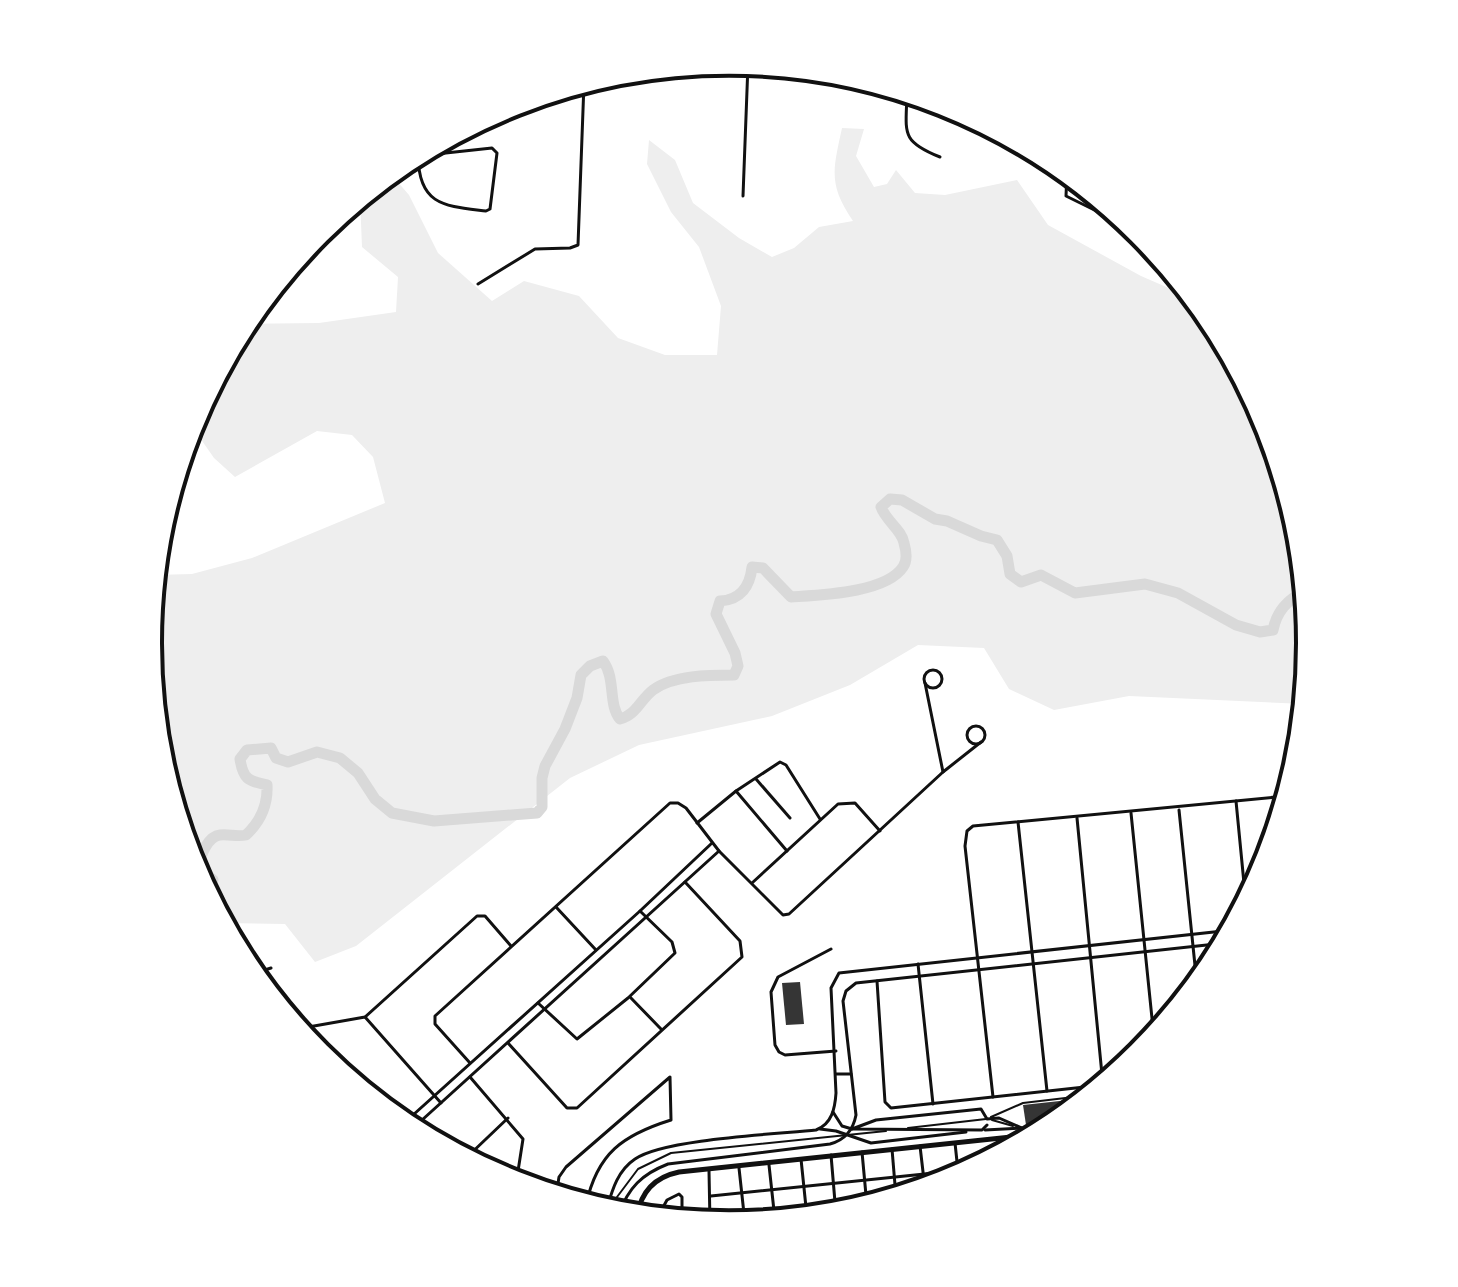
<svg xmlns="http://www.w3.org/2000/svg" width="1458" height="1287" viewBox="0 0 1458 1287" font-family="Commissioner,sans-serif">
  <rect width="100%" height="100%" fill="#fff"/>
  <path fill="#eee" d="M842 128 864 129 856 156 874 187 887 184 896 170 915 193 945 195 1017 180 1048 225 1141 276 1187 296 1214 323 1266 421 1299 531 1310 644 1305 704 1129 696 1054 710 1009 689 984 648 918 645 850 685 772 716 639 745 570 778 356 946 315 962 285 924 222 923 192 866 159 756 148 643 154 575 192 574 252 558 385 503 373 457 352 435 317 431 235 477 214 458 191 425 243 324 319 323 396 312 398 277 362 247 360 198 390 173 409 195 438 253 492 301 524 281 579 296 618 338 665 355H717L721 306 699 247 671 212 647 164 649 140 675 160 693 203 739 238 772 257 794 248 819 227 853 221C828 184 833 170 842 128Z"/>
  <g fill="none" stroke-linecap="round" stroke-linejoin="round">
    <path stroke="#d9d9d9" stroke-width="11" d="M203 887 213 880C208 875 202 872 201 865 199 855 209 836 220 835 229 834 237 837 246 835 260 822 268 805 267 785 248 781 243 779 240 759L247 750 271 748 276 758 288 762 317 752 340 758 358 773 375 799 392 813 434 821 537 813 542 807V778L545 766 565 729 577 698 581 675 590 666 603 661C616 678 608 705 620 719 636 715 640 700 653 690 673 675 710 675 734 675L738 666 735 653 716 614 720 601C741 600 750 586 752 567L763 568 791 597C820 595 886 593 903 567 908 560 906 550 904 543 902 530 886 521 881 507L890 499 902 500 935 519 947 521 981 536 997 540 1007 556 1010 574 1021 582 1041 575 1075 593 1145 584 1178 593 1236 625 1260 632 1273 630C1277 611 1287 600 1305 591"/>
  </g>
  <g fill="#353535">
    <polygon points="800,982 804,1024 786,1025 782,983"/>
    <polygon points="1087,1098 1059,1122 1026,1125 1023,1105"/>
  </g>
  <g fill="none" stroke-linecap="round" stroke-linejoin="round">
    <polyline stroke="#111" stroke-width="2" points="996,1144 998,1156"/>
    <g stroke="#111" stroke-width="2">
      <polyline points="991,1117 1023,1103 1091,1095"/>
      <polyline points="992,1120 1013,1126"/>
      <polyline points="908,1128 986,1119"/>
      <polyline points="1023,1128 1055,1125"/>
      <polyline points="613,1213 617,1197 638,1169 671,1153 886,1131"/>
    </g>
    <g stroke="#111" stroke-width="3">
      <path d="M907 93C906 133 900 141 940 157"/>
      <path d="M418 156 492 148 497 153 490 209 486 211C445 206 419 206 418 156L419 153"/>
      <polyline points="1067,172 1066,196 1141,233"/>
      <polyline points="743,196 748,64"/>
      <polyline points="478,284 535,249 570,248 578,245 584,83"/>
      <circle cx="933" cy="679" r="9"/>
      <polyline points="925,683 943,772"/>
      <circle cx="976" cy="735" r="9"/>
      <polyline points="756,779 790,818"/>
      <polyline points="736,791 787,851"/>
      <polyline points="1236,801 1246,904"/>
      <polyline points="1179,810 1197,985"/>
      <polyline points="1131,813 1154,1038"/>
      <polyline points="1077,818 1103,1085"/>
      <polyline points="1018,822 1047,1091"/>
      <polyline points="697,823 736,791 780,762 786,765 820,819"/>
      <polyline points="752,883 838,804 855,803 880,831"/>
      <polyline points="556,907 596,950"/>
      <polyline points="831,949 778,977 771,992 775,1045 779,1052 785,1055 836,1051"/>
      <polyline points="918,964 933,1104"/>
      <polyline points="252,974 271,968"/>
      <polyline points="877,981 885,1102 891,1108 1103,1085"/>
      <polyline points="630,997 661,1029"/>
      <polyline points="538,1003 577,1039 628,998 675,953 672,942 640,911"/>
      <polyline points="365,1017 441,1103"/>
      <polyline points="310,1027 389,1113"/>
      <polyline points="297,1029 365,1017 477,916 485,916 511,946"/>
      <polyline points="508,1043 567,1108 577,1108 742,957 740,941 685,882"/>
      <polyline points="470,1063 435,1024 435,1016 670,803 678,803 686,808 719,851 783,915 789,914 943,772 981,742"/>
      <polyline points="836,1074 851,1074"/>
      <polyline points="470,1077 523,1139 516,1184"/>
      <polyline points="993,1097 965,846 967,831 973,826 1287,796"/>
      <polyline points="833,1112 842,1126 852,1129"/>
      <polyline points="403,1124 640,911 712,843"/>
      <polyline points="987,1125 982,1130 852,1129 876,1120 981,1109 987,1119 999,1118 1033,1133"/>
      <polyline points="820,1129 836,1131 871,1143 966,1132"/>
      <polyline points="411,1130 719,851"/>
      <polyline points="985,1130 1021,1128"/>
      <polyline points="1015,1136 1016,1146"/>
      <polyline points="955,1143 958,1171"/>
      <polyline points="920,1146 925,1189"/>
      <polyline points="892,1149 896,1197"/>
      <polyline points="862,1152 867,1206"/>
      <polyline points="831,1155 836,1214"/>
      <polyline points="465,1159 508,1118"/>
      <polyline points="801,1159 807,1217"/>
      <polyline points="769,1165 775,1220"/>
      <polyline points="739,1168 745,1223"/>
      <polyline points="709,1171 710,1223"/>
      <path d="M556 1196 559 1177 566 1167 670 1077 671 1120C623 1135 597 1153 586 1205"/>
      <polyline points="711,1196 973,1169"/>
      <path d="M606 1211C612 1191 617 1171 635 1159 663 1139 778 1134 816 1130 832 1124 835 1108 836 1093L831 988 839 973 1232 930"/>
      <path d="M619 1214C628 1188 642 1174 668 1164L830 1144C845 1140 853 1131 856 1115L843 1001 846 991 856 983 1225 943"/>
      <polyline points="657,1218 667,1200 679,1194 682,1197 682,1220"/>
    </g>
    <path stroke="#111" stroke-width="5" d="M637 1216C641 1191 655 1177 679 1172L1039 1134"/>
  </g>
  <path d="M0 0H1458V1287H0ZM162 643a567 567 0 1 1 1134 0a567 567 0 1 1-1134 0Z" fill="#fff" fill-rule="evenodd"/>
  <path fill="none" stroke="#111" stroke-width="4" d="M162 643a567 567 0 1 1 1134 0a567 567 0 1 1-1134 0Z"/>
</svg>
